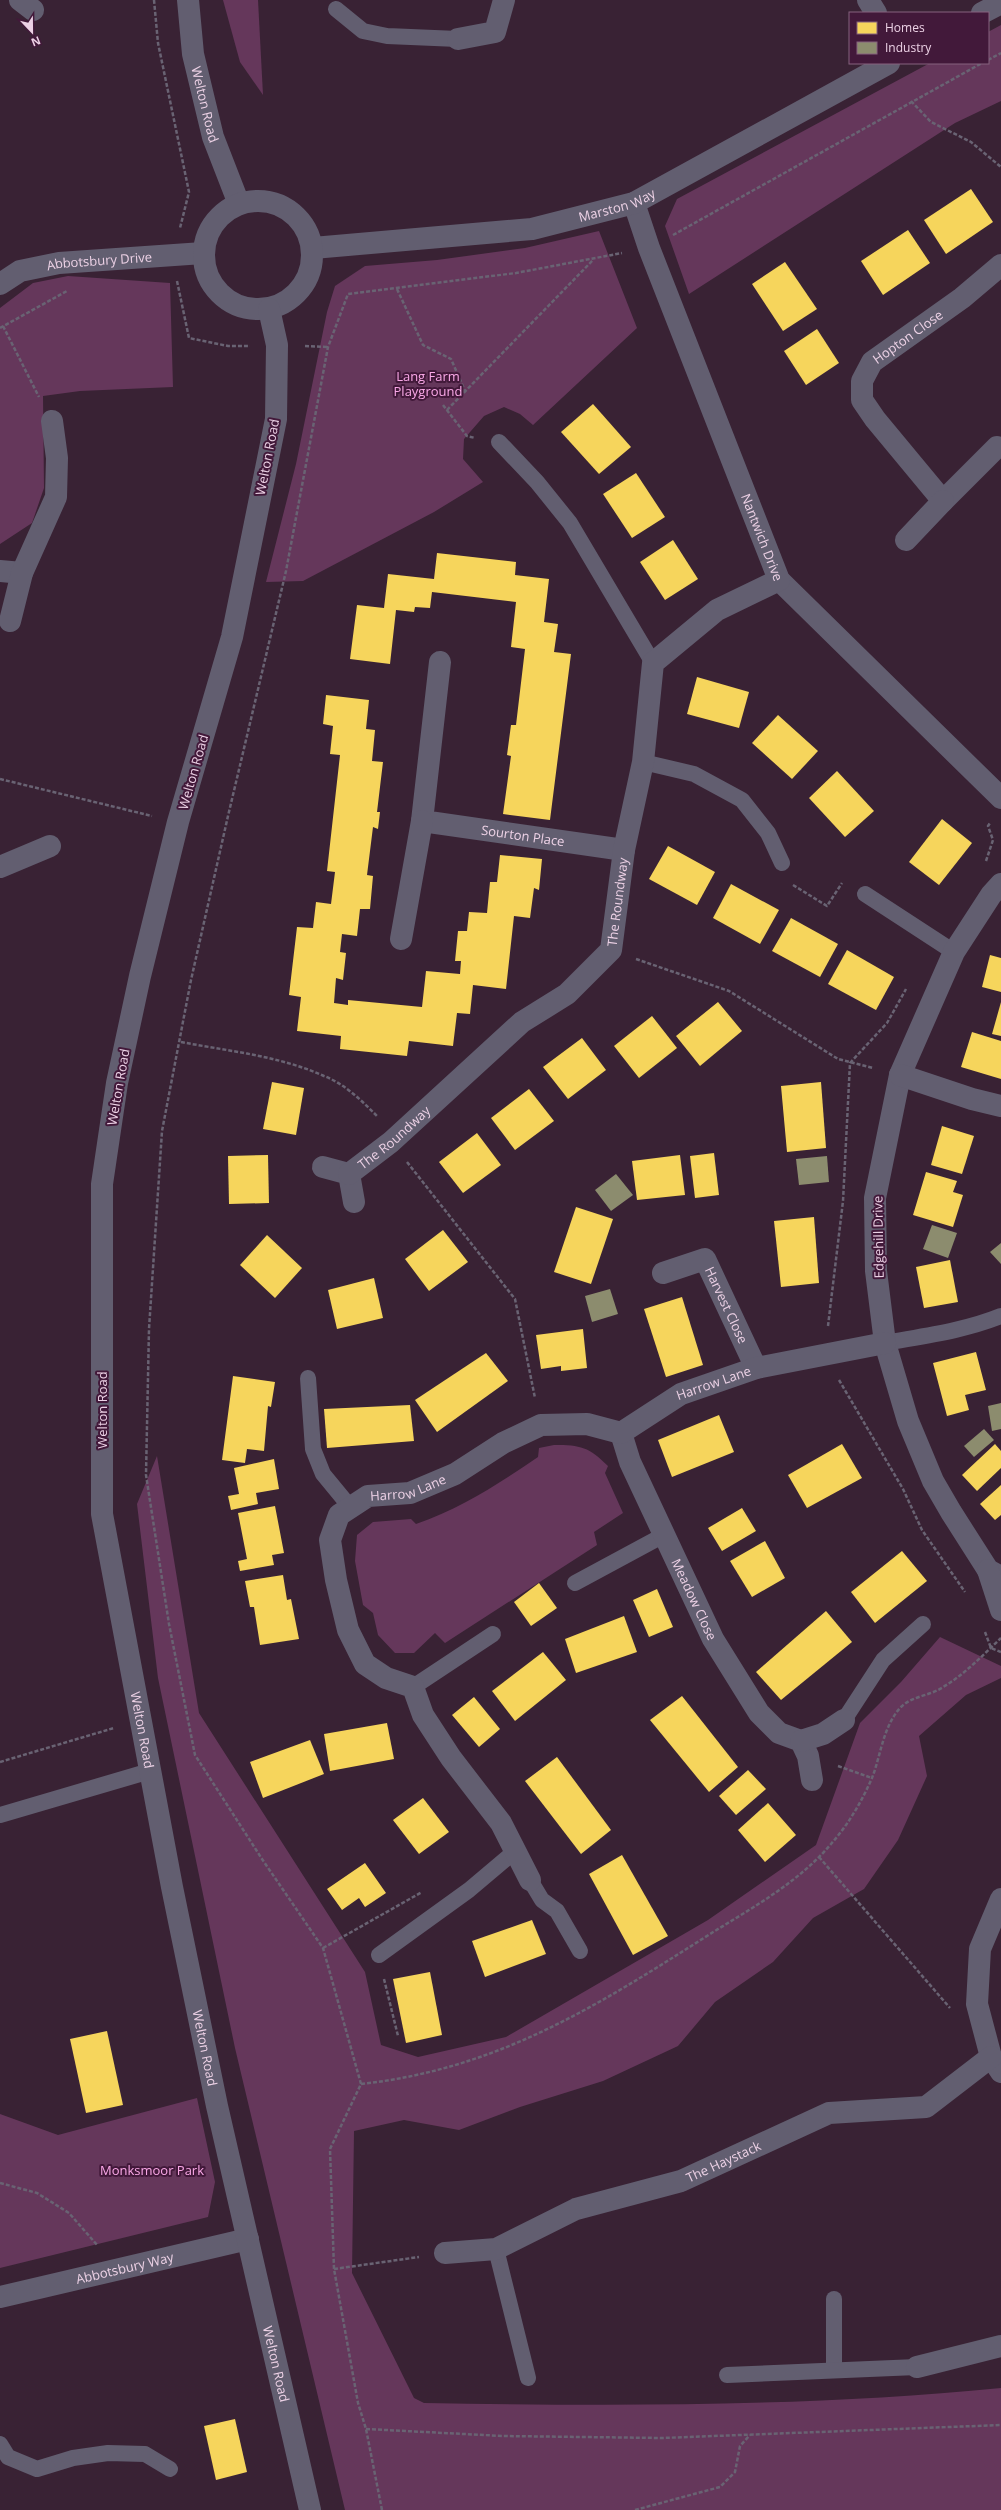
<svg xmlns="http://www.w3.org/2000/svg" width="1001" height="2510" viewBox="0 0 1001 2510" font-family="'Open Sans',sans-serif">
  <rect width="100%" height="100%" fill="#392234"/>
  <g fill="#65375b">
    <polygon points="223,0 258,0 263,95 240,62"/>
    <polygon points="1001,25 1001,101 955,123 689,294 665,226 677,199 930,63 988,63 988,32"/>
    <polygon points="599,231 637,328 533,425 520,414 504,407 484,416 464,439 463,459 483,482 434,512 303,581 266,582 296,464 327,312 335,286 365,266 437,260 525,248"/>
    <polygon points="68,276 170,283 173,387 80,391 43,396 44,488 32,523 0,544 0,308 33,283"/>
    <path d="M554 1445C581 1445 589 1447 608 1466L605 1473 623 1513 594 1532 597 1545 445 1643 435 1633 414 1653H395L378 1635 373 1613 363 1605 355 1561 357 1535 373 1522 411 1519 416 1524C462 1508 498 1484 538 1457L539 1448Z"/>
    <path d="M157 1456 199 1713 365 1972 381 2045 418 2057 506 2037 708 1920 816 1845 860 1723 901 1682 940 1637 1001 1666V1678L966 1695 919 1736 927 1776 898 1840 864 1889 813 1918 773 1962 715 2002 678 2046 603 2081 520 2107 459 2130 404 2120 354 2131 352 2273 414 2398 424 2403C617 2406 809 2407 1001 2388V2510H345L235 2048 158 1678 137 1504Z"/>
    <polygon points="197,2098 215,2182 208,2217 0,2268 0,2114 58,2135"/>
  </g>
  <g fill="#f6d55c">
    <polygon points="971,189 993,222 946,254 924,220"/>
    <polygon points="908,230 930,263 883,295 861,261"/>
    <polygon points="785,262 817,309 783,331 752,284"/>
    <polygon points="817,329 839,363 806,385 784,351"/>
    <polygon points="593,404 631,447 599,474 561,432"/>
    <polygon points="636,473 665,517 632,538 603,494"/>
    <polygon points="673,540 698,579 665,600 640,562"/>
    <polygon points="437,553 516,562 515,575 549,579 544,622 558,624 554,652 571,654 550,820 503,814 511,756 507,755 511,725 516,725 525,649 511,647 516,602 432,592 430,608 415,607 414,612 396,610 390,664 350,659 357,605 384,608 388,574 434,579"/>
    <polygon points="697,677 749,692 739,728 687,714"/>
    <polygon points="326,695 369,700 366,729 375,730 372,761 383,762 377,812 380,812 378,829 373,827 367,875 373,876 370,909 360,909 357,936 342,934 340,952 346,953 343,980 336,978 334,1003 348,1005 348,1000 422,1007 426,971 460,974 461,961 455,961 458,931 467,931 469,912 487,913 490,882 497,882 500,855 542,859 539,890 534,888 530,918 514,916 506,989 473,985 470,1014 457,1013 453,1046 409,1041 407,1056 340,1049 341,1036 297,1031 301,997 289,995 297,927 313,928 316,902 331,904 335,872 327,871 340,755 330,754 333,726 323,724"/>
    <polygon points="778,715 818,751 792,779 752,743"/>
    <polygon points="837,771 874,811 845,837 809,798"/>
    <polygon points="942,819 972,843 939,885 909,862"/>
    <polygon points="668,846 715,872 697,905 649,879"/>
    <polygon points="731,884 779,910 760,944 713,918"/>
    <polygon points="791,918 838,944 820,977 772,951"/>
    <polygon points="847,950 894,977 876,1010 828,984"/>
    <polygon points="990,955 1001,958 1001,992 982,987"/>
    <polygon points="718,1002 742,1031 700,1066 676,1036"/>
    <polygon points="1001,1002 1001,1036 992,1034"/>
    <polygon points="652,1016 677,1048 639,1078 614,1046"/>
    <polygon points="972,1032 1001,1041 1001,1079 961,1067"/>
    <polygon points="582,1038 606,1070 568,1099 543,1067"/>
    <polygon points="272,1082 304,1088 296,1135 263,1129"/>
    <polygon points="821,1082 826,1148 787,1152 781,1086"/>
    <polygon points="529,1089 554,1121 515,1150 491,1118"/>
    <polygon points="942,1126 974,1136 962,1174 931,1165"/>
    <polygon points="477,1133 501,1165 463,1193 439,1162"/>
    <polygon points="714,1153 719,1195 695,1198 690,1156"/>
    <polygon points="268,1155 269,1203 229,1204 228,1156"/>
    <polygon points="680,1155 685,1195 637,1200 632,1161"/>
    <polygon points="926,1172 957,1181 953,1192 963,1195 953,1227 913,1215"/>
    <polygon points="576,1207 613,1219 591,1284 554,1272"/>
    <polygon points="814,1217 819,1283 781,1287 774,1221"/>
    <polygon points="443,1230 468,1262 429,1291 405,1259"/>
    <polygon points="267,1235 302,1268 275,1298 240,1265"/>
    <polygon points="950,1260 958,1302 924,1308 916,1267"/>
    <polygon points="374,1278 383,1318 337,1329 328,1290"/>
    <polygon points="682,1297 703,1365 666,1377 644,1309"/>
    <polygon points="583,1329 587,1368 561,1371 561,1366 541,1369 536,1335"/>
    <polygon points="976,1352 986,1390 965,1395 969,1410 947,1416 933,1363"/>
    <polygon points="486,1353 508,1381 437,1432 415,1400"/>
    <polygon points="233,1376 275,1382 271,1407 268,1406 264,1451 247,1449 245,1463 222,1460"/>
    <polygon points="410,1405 414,1441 327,1448 324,1409"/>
    <polygon points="719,1415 734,1452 672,1477 658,1440"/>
    <polygon points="842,1444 862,1478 807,1508 788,1475"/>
    <polygon points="995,1444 1001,1451 1001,1468 977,1491 962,1475"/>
    <polygon points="274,1459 279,1489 256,1493 258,1504 231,1510 228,1496 239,1494 234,1468"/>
    <polygon points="1001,1485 1001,1515 995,1520 980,1504"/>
    <polygon points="275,1506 284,1553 272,1555 274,1565 240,1571 238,1561 247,1559 238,1513"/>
    <polygon points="742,1508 756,1531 722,1551 708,1528"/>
    <polygon points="765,1541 785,1578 752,1597 730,1561"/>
    <polygon points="902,1551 927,1581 875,1623 851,1592"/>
    <polygon points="283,1575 287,1600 291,1599 299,1639 260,1645 254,1607 250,1607 245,1581"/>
    <polygon points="539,1583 557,1608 531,1626 514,1602"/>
    <polygon points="657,1589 673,1627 649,1637 633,1600"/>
    <polygon points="826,1611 852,1642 781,1700 756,1672"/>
    <polygon points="624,1616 637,1652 576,1673 565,1639"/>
    <polygon points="543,1652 566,1680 515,1721 492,1691"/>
    <polygon points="682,1696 738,1767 709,1792 650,1720"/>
    <polygon points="474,1697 500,1729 479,1747 452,1715"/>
    <polygon points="387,1723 394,1759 330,1771 324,1734"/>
    <polygon points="310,1740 324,1774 263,1798 250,1762"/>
    <polygon points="557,1757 611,1830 581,1854 525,1781"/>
    <polygon points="748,1770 766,1789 736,1815 719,1796"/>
    <polygon points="423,1798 449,1832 419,1854 393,1820"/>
    <polygon points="768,1803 796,1835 765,1862 738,1830"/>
    <polygon points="622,1855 668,1936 633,1955 589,1874"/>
    <polygon points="365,1863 386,1893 365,1907 359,1898 342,1910 327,1889"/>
    <polygon points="532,1920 546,1954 485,1977 472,1941"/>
    <polygon points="430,1972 442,2035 406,2043 393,1979"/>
    <polygon points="107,2031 123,2105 86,2113 70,2039"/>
    <polygon points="235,2419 247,2472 216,2480 204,2426"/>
  </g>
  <g fill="#8c8c6e">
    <polygon points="827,1156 829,1182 799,1185 796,1159"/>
    <polygon points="616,1174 633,1195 611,1211 595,1190"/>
    <polygon points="932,1225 957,1233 948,1258 923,1249"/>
    <polygon points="1001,1243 1001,1264 990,1252"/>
    <polygon points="610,1289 618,1314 592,1322 585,1296"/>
    <polygon points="1001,1403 1001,1429 992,1431 988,1406"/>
    <polygon points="984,1429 994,1440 974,1457 964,1446"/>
  </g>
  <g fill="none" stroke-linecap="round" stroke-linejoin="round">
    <g stroke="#696373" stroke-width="2.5" stroke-dasharray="4 2" stroke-linecap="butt">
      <polyline points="154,0 158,43 189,192 180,228"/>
      <polyline points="988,60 1001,53"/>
      <polyline points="911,101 931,122 971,142 1001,167"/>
      <polyline points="673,235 982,63"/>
      <polyline points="177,281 189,338 228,346 250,346"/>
      <polyline points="397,289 423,345 451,359 465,391"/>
      <polyline points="3,326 39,397"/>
      <polyline points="0,328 67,291"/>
      <polyline points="305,346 328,347"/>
      <polyline points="443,405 467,436 475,438"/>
      <polyline points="447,410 593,260"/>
      <polyline points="0,779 152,816"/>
      <polyline points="986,861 993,840 988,826 990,823"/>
      <polyline points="793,885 827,906 842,883"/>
      <polyline points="636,959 729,991 838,1059 873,1068"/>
      <path d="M181 1042C228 1051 280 1056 324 1076 345 1084 362 1101 378 1117"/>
      <polyline points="407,1162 515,1299 535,1398"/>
      <polyline points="828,1326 843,1201 850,1063 887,1023 906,989"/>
      <polyline points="839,1380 903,1489 922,1530 965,1592"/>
      <polyline points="985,1632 991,1648 1001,1652"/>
      <polyline points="0,1762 114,1728"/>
      <polyline points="838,1766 872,1778"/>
      <polyline points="819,1857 950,2008"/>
      <polyline points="323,1948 422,1892"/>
      <polyline points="384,1979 398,2036"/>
      <path d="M361 2084C498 2069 597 2006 710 1934 752 1908 799 1882 831 1844 848 1825 862 1801 872 1778 881 1755 883 1726 901 1707 911 1697 926 1696 938 1690 962 1677 981 1657 1001 1638"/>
      <polyline points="0,2183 37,2193 69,2213 98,2246"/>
      <polyline points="334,2269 419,2257"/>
      <polyline points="366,2429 503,2436 662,2438 1001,2425"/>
      <polyline points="382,2510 366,2429 358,2403 334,2269 330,2149 361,2084 323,1948 262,1859 195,1755 169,1624 146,1475 149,1329 162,1131 191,980 228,816 286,571 328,347 348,294 516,273 622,253"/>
      <polyline points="635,2510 720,2487 735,2472 740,2446 750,2435"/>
    </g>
    <g stroke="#625e70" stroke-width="16">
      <polyline points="336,9 363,31 387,36 458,39"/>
      <polyline points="499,442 537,482 570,523 653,663"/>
      <polyline points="643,762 694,774 742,800 768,833 782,863"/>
      <polyline points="865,894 954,952"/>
      <path d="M885 1343C923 1336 964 1331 1001 1316"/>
      <polyline points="308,1378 313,1449 323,1474 351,1508"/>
      <polyline points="575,1583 664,1535"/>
      <polyline points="413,1687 493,1634"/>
      <polyline points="844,1720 883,1660 923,1624"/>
      <polyline points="0,1815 150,1771"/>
      <polyline points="530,1880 542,1900 557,1911 580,1951"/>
      <polyline points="379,1955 469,1890 514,1852"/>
      <polyline points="496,2249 528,2378"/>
      <polyline points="834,2299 834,2369"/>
      <polyline points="727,2375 917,2367"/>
      <polyline points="0,2444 8,2457 37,2469 73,2458 108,2453 145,2454 170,2469"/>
    </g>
    <g stroke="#625e70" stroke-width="22">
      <polyline points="20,0 33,10"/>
      <polyline points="868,0 876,13"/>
      <polyline points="982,13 1001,3"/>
      <polyline points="458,39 495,32 504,0"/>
      <path id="s1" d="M634 203 649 248 779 580 1001 798"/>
      <path id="s2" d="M313 248 532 229 634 203 889 63"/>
      <path id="s3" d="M0 284 20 271 59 263 203 253"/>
      <path id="s4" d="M997 447 943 501 875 419 862 400V381L872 362 962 298 1001 265"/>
      <polyline points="906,540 943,501"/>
      <polyline points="0,571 22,573"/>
      <polyline points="10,621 22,573 56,497 57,458 52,421"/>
      <path id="s5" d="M440 662 422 821 624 850"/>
      <polyline points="0,867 50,846"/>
      <polyline points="1001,884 991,895 954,952 900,1075 875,1198 876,1271 885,1343 908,1421 933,1481 951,1512 988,1570 1001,1577"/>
      <polyline points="401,939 422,821"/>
      <polyline points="900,1075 972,1099 1001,1106"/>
      <polyline points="323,1167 349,1174 354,1202"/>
      <path id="s6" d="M349 1174 391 1142 522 1022 567 994 611 950 624 850 643 762 653 663 717 610 779 580"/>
      <path id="s7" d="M663 1273 705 1259 756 1368"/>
      <path id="s8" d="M621 1433 630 1462 713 1639 759 1713 779 1733 801 1741 808 1756 812 1780"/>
      <polyline points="988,1570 1001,1610"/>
      <polyline points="801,1741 823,1734 844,1720"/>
      <path id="s9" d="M530 1880 501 1823 451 1758 423 1715 413 1687 386 1678 365 1664 348 1630 336 1580 330 1540 339 1515 368 1496 410 1493 455 1474 503 1443 541 1425 587 1424 621 1433 681 1394 756 1368 885 1343"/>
      <polyline points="1001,1899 980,1949 977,2004 991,2057 1001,2072"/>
      <path id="s10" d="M445 2253 496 2249 576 2209 681 2181 829 2113 926 2107 991 2057"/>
      <path id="s11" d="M0 2297 248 2239"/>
      <polyline points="917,2367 1001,2346"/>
    </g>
    <g stroke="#625e70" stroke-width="22">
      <path id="s12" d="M188 0 193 54 213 137 239 204"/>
      <circle cx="258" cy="255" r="54"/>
      <path id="s13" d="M269 309 277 345 276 419 232 637 178 822 140 976 117 1083 102 1184V1514L172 1887 217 2106 310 2510"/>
    </g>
  </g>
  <g text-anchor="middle" stroke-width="4" stroke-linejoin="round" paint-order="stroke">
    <g font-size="13" fill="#ecd1e5" stroke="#42193a">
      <text dy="5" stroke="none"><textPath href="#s12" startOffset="106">Welton Road</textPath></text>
      <text dy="5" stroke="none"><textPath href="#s2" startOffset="308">Marston Way</textPath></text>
      <text dy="5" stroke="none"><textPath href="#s3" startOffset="104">Abbotsbury Drive</textPath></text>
      <text dy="5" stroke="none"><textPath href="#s4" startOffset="290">Hopton Close</textPath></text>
      <text transform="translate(267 457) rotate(-79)" y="5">Welton Road</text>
      <text dy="5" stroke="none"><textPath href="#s1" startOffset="358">Nantwich Drive</textPath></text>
      <text transform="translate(193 772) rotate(-74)" y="5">Welton Road</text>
      <text dy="5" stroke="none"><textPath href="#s5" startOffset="262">Sourton Place</textPath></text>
      <text dy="5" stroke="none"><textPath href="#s6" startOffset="394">The Roundway</textPath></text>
      <text transform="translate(118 1087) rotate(-80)" y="5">Welton Road</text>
      <text dy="5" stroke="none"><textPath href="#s6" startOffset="58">The Roundway</textPath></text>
      <text transform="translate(878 1237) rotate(-91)" y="5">Edgehill Drive</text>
      <text dy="5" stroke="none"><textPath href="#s7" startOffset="95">Harvest Close</textPath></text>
      <text dy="5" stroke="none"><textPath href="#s9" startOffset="849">Harrow Lane</textPath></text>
      <text transform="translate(102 1410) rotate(-90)" y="5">Welton Road</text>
      <text dy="5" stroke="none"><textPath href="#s9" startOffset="513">Harrow Lane</textPath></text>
      <text dy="5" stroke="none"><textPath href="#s8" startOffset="182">Meadow Close</textPath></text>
      <text dy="5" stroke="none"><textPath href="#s13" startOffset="1446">Welton Road</textPath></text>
      <text dy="5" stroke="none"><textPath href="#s13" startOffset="1770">Welton Road</textPath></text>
      <text dy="5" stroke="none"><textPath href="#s10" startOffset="296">The Haystack</textPath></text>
      <text dy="5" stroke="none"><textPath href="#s11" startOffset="128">Abbotsbury Way</textPath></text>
      <text dy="5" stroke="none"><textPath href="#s13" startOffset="2094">Welton Road</textPath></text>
    </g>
    <g font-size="13" fill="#fba9e8" stroke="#42193a">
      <text x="428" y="381">Lang Farm<tspan x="428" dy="15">Playground</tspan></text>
      <text x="152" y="2175">Monksmoor Park</text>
    </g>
  </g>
  <rect x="849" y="12" width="140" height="52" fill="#42193a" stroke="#86637e"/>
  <rect x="857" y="22" width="20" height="12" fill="#f6d55c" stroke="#86637e"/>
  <text x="885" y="32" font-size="12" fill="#ecd1e5">Homes</text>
  <rect x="857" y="42" width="20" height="12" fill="#8c8c6e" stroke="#86637e"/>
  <text x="885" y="52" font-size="12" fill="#ecd1e5">Industry</text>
  <g transform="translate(32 32) rotate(158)" stroke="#42193a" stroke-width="3" paint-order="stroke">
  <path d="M0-3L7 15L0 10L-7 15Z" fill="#ecd1e5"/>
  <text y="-6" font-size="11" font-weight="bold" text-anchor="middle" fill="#ecd1e5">N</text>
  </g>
</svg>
